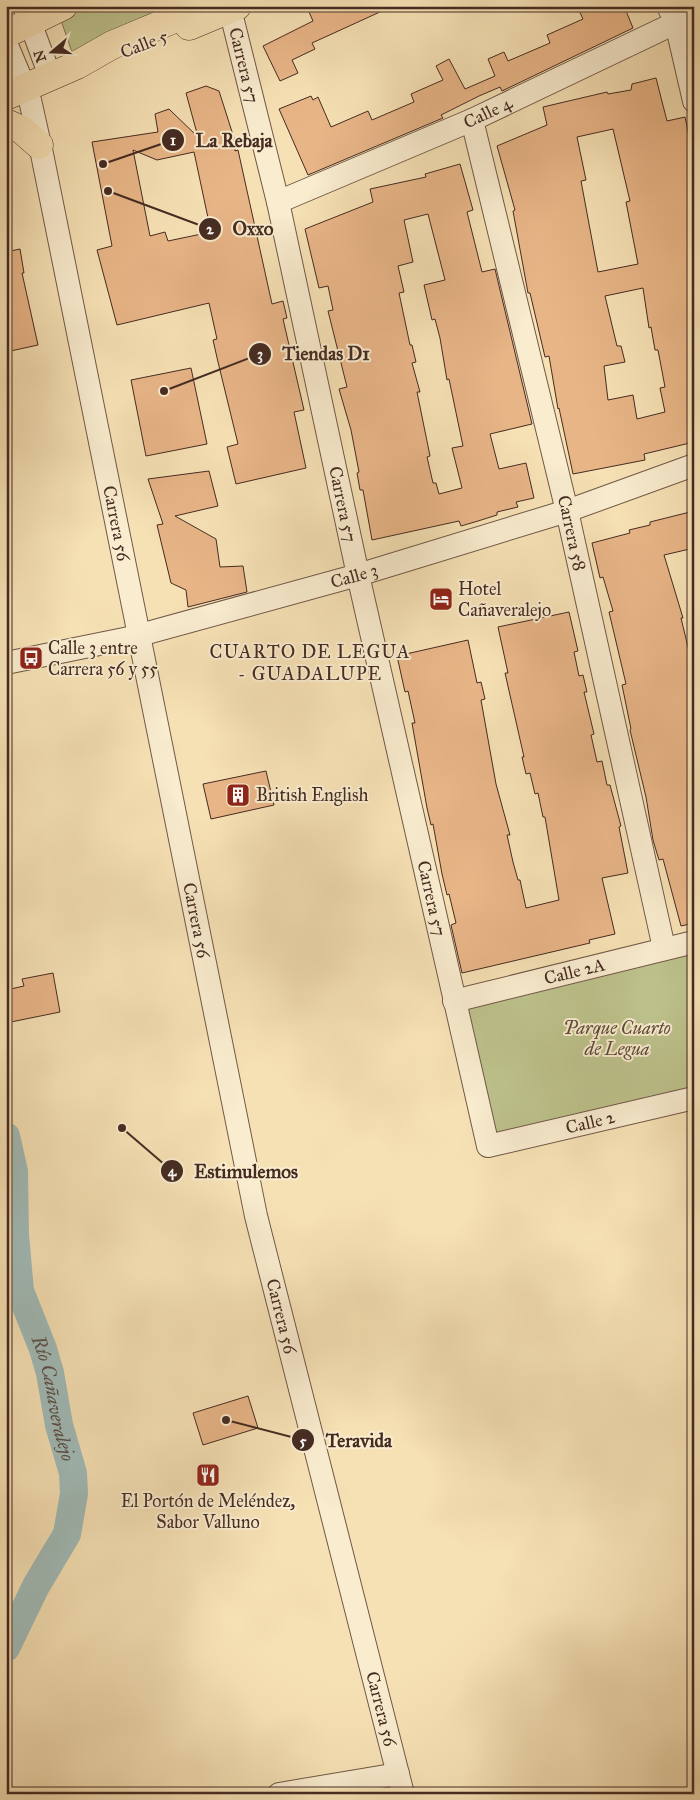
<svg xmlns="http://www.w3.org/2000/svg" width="700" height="1800" viewBox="0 0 700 1800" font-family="'IM FELL Great Primer',serif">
  <rect width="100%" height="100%" fill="#f6e1b5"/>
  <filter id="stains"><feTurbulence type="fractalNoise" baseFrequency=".004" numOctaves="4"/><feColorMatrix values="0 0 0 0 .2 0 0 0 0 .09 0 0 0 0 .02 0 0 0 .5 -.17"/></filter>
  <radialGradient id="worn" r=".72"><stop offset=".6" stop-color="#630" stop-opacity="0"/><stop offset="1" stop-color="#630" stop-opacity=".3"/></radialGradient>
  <g fill="#bdc28c" stroke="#817657">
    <polygon points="63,6 184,6 72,52 57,9"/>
    <polygon points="694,942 694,1098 488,1146 454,1001"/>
  </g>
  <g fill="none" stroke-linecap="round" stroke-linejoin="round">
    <path stroke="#a1bbb8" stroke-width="28" id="s1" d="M6 1136 14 1171 15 1235 20 1291 43 1349 50 1373 59 1425 73 1473 74 1494 67 1534 36 1586 6 1648"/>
  </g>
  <g fill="#e8b587" stroke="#452b22" fill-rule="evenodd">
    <polygon points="322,6 393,6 312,43 315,49 292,60 298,73 280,81 263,46 313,21 309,12"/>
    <polygon points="577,6 624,6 633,28 502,91 500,87 479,96 441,115 443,118 308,175 279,109 311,96 313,100 318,97 331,127 368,111 372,120 414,102 411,94 443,80 436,66 449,59 465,89 495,76 488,59 504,52 508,61 550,43 547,35 583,19"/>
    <path d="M656 78 667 121 685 117 694 161V442L644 454 645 460 573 474 559 408 558 409 549 356 545 357 530 293H528L513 211 515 210 497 146 547 125 543 107 607 92 608 94 631 90 632 84ZM613 129 630 201 626 202 638 264 598 272 581 181 586 180 577 137ZM643 288 649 328 651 327 655 350H658L665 387 660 388 665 412 637 419 633 395 608 400 604 366 625 362 621 346H617L605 296Z"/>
    <path d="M206 86 219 91 234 138 235 151 238 150 272 304 283 301 287 318 283 319 304 410 294 412 306 468 236 484 227 447 238 444 218 362 213 340 217 339 209 303 117 325 97 250 112 246 92 142 158 132 155 114 169 109 198 137 186 93ZM133 150 157 160 194 152 211 232 168 241 165 232 150 236Z"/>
    <path d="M460 164 473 210 467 212 482 272 495 269 532 424 490 434 499 469 526 463 534 498 516 502 518 507 497 512V515L478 521 461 526 459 521 372 540 363 490H360L357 473 359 472 351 430 339 389 347 387 328 311 333 310 328 286 319 288 305 229 373 202 370 189 426 177 425 174ZM428 214 445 280 424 285 432 320 435 319 440 338 447 380 449 379 463 446 452 448 462 488 439 494 436 483H433L427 457 430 456 417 392H420L412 363 416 362 412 345H410L399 293 404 292 398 266 413 262 404 220Z"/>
    <polygon points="20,249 24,273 22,273 38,345 6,352 6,252"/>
    <polygon points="191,368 207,444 146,456 131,380"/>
    <polygon points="209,471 218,506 175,516 216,539 220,567 243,566 247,592 188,607 186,590 171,583 157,525 163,524 148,479"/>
    <polygon points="694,511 694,548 664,555 683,618 681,618 692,664 688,665 694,691 694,852 688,853 694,875 694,923 681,926 663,859 659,860 653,840 646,797 630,730 631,729 622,685 626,684 609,612 613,611 603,577 600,578 592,543 630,533 629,530 650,525 650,522"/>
    <polygon points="569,612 578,651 574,652 579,676 583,675 587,692 584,692 594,734 591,735 597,762 602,761 607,785 610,785 621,826 619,827 628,873 602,878 615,934 589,940 590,943 462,973 451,925 456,923 449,894 447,895 442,874 433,824 431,825 427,808 412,723 415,723 408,691 405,692 397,656 468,640 477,683 481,682 485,699 481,700 496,784 510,835 507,835 513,862 518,880 520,880 526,908 559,900 545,817 543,817 538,793 535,794 530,773 526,774 522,757 524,757 505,673 508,673 498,627"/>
    <polygon points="266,771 274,805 211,819 203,784"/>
    <polygon points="53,973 60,1012 6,1023 6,990 24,986 22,979"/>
    <polygon points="248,1396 258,1428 203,1445 193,1413"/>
  </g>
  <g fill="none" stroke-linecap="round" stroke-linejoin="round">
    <g stroke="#715847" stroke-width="24">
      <g id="minor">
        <polyline points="24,6 50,76"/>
        <polyline points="668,6 676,23 694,101"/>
        <path id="s2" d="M230 9 278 202 358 575 488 1146 694 1098"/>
        <path id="s3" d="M6 43 30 100 42 154 256 1216 403 1794"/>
        <path id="s4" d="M472 120 567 511 664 948"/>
        <path id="s5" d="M278 202 472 120 694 14"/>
        <path id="s6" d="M6 663 129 638 358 575 567 511 694 465"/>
        <path id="s7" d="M454 1001 694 942"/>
        <polyline points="279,1794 398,1774"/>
      </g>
    </g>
    <g stroke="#452b22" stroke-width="29">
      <g id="major">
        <polyline points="189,26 237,6"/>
        <polyline points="6,34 63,6"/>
        <polyline points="6,96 77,65 112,45 205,6"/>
        <polyline points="6,123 22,130 39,145"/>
      </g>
    </g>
    <use href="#minor" stroke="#f9eccf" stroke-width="22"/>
    <use href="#major" stroke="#f6e1b5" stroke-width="28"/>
  </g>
  <defs>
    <g id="hotel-square" transform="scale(1.25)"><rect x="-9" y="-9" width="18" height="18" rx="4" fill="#8f2418" stroke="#f9eccf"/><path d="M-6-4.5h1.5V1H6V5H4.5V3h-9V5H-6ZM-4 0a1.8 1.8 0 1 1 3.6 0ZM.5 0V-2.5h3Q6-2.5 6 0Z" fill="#fff"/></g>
    <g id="bus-square" transform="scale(1.25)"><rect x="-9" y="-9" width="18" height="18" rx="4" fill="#8f2418" stroke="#f9eccf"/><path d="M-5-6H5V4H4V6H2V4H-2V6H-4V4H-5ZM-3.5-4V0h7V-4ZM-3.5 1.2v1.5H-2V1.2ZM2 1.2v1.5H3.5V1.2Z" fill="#fff"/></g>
    <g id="building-square" transform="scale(1.25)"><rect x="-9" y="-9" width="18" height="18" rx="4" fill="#8f2418" stroke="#f9eccf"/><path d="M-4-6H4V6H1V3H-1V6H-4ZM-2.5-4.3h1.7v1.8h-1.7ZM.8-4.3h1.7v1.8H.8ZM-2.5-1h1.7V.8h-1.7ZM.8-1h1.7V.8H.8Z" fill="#fff"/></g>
    <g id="restaurant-square" transform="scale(1.25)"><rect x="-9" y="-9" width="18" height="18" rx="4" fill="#8f2418" stroke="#f9eccf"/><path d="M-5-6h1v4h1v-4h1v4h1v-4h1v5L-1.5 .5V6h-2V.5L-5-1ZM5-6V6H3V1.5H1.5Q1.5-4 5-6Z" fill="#fff"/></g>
  </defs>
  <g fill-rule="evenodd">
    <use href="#hotel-square" x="441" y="599"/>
    <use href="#bus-square" x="31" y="658"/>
    <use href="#building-square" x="238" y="795"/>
    <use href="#restaurant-square" x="208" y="1475"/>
  </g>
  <g text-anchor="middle" stroke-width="4" stroke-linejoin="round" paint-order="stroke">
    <g font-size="18" fill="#452b22" stroke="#f9eccf">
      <text transform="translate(144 44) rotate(-21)" y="6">Calle 5</text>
      <text dy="6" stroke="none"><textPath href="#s2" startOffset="58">Carrera 57</textPath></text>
      <text dy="6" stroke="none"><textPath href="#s5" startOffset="228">Calle 4</textPath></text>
      <text dy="6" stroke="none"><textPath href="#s2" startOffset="508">Carrera 57</textPath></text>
      <text dy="6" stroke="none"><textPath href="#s3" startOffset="494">Carrera 56</textPath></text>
      <text dy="6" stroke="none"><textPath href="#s4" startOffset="425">Carrera 58</textPath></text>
      <text dy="6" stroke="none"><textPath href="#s6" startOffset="359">Calle 3</textPath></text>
      <text dy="6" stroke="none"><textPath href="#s2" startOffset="912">Carrera 57</textPath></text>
      <text dy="6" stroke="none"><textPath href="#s3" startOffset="899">Carrera 56</textPath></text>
      <text dy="6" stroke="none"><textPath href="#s7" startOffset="124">Calle 2A</textPath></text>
      <text dy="6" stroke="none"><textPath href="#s2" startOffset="1271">Calle 2</textPath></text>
      <text dy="6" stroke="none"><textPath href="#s3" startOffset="1304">Carrera 56</textPath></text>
      <text dy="6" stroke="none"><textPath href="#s3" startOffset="1709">Carrera 56</textPath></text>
    </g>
    <g font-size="18" fill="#452b22" stroke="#f9eccf" text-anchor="start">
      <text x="458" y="595">Hotel<tspan x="458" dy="21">Cañaveralejo</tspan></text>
      <text x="48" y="654">Calle 3 entre<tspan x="48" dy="21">Carrera 56 y 55</tspan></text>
      <text x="256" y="801">British English</text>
      <text x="208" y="1507" text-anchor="middle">El Portón de Meléndez,<tspan x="208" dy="21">Sabor Valluno</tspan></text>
    </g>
    <g font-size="18" font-style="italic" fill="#5d4937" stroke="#f9eccf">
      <text x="617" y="1034">Parque Cuarto<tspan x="617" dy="21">de Legua</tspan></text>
    </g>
    <g font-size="19" letter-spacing="1" fill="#452b22" stroke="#f9eccf">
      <text x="310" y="658">CUARTO DE LEGUA<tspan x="310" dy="22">- GUADALUPE</tspan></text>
    </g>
    <g font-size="19" font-style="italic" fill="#5c4f48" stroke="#f9eccf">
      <text dy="7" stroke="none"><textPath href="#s1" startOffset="269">Río Cañaveralejo</textPath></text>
    </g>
  </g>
  <path fill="none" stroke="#452b22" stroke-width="2" d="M103 164L173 140M108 191L210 229M164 391L260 354M122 1128L172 1171M226 1420L303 1440"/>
  <g fill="#452b22" stroke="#f9eccf" stroke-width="2">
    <circle cx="103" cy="164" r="5"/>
    <circle cx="108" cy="191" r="5"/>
    <circle cx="164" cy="391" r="5"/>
    <circle cx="122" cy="1128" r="5"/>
    <circle cx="226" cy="1420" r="5"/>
    <circle cx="173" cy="140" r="12"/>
    <circle cx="210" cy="229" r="12"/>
    <circle cx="260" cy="354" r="12"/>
    <circle cx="172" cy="1171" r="12"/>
    <circle cx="303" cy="1440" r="12"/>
  </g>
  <g font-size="15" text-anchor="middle" font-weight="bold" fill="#fff">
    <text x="173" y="145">1</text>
    <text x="210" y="234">2</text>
    <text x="260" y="359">3</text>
    <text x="172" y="1176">4</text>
    <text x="303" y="1446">5</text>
  </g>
  <g font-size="19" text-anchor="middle" font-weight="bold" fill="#452b22" stroke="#f9eccf" stroke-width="4" stroke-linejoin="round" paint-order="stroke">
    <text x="234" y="147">La Rebaja</text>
    <text x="253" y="235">Oxxo</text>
    <text x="326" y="360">Tiendas D1</text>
    <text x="246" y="1178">Estimulemos</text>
    <text x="359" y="1447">Teravida</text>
  </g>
  <rect width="700" height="1800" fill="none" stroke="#f6e1b5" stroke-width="25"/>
  <rect x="8" y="8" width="685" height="1785" fill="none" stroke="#452b22" stroke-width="2.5"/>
  <rect x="12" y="12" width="675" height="1775" fill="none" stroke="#452b22"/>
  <g transform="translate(52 52) rotate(251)" stroke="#f9eccf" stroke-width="4" paint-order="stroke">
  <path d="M0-4L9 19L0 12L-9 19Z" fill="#452b22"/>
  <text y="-8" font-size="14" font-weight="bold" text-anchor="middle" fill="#452b22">N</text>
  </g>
  <rect width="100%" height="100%" filter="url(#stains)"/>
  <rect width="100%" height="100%" fill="url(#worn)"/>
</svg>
